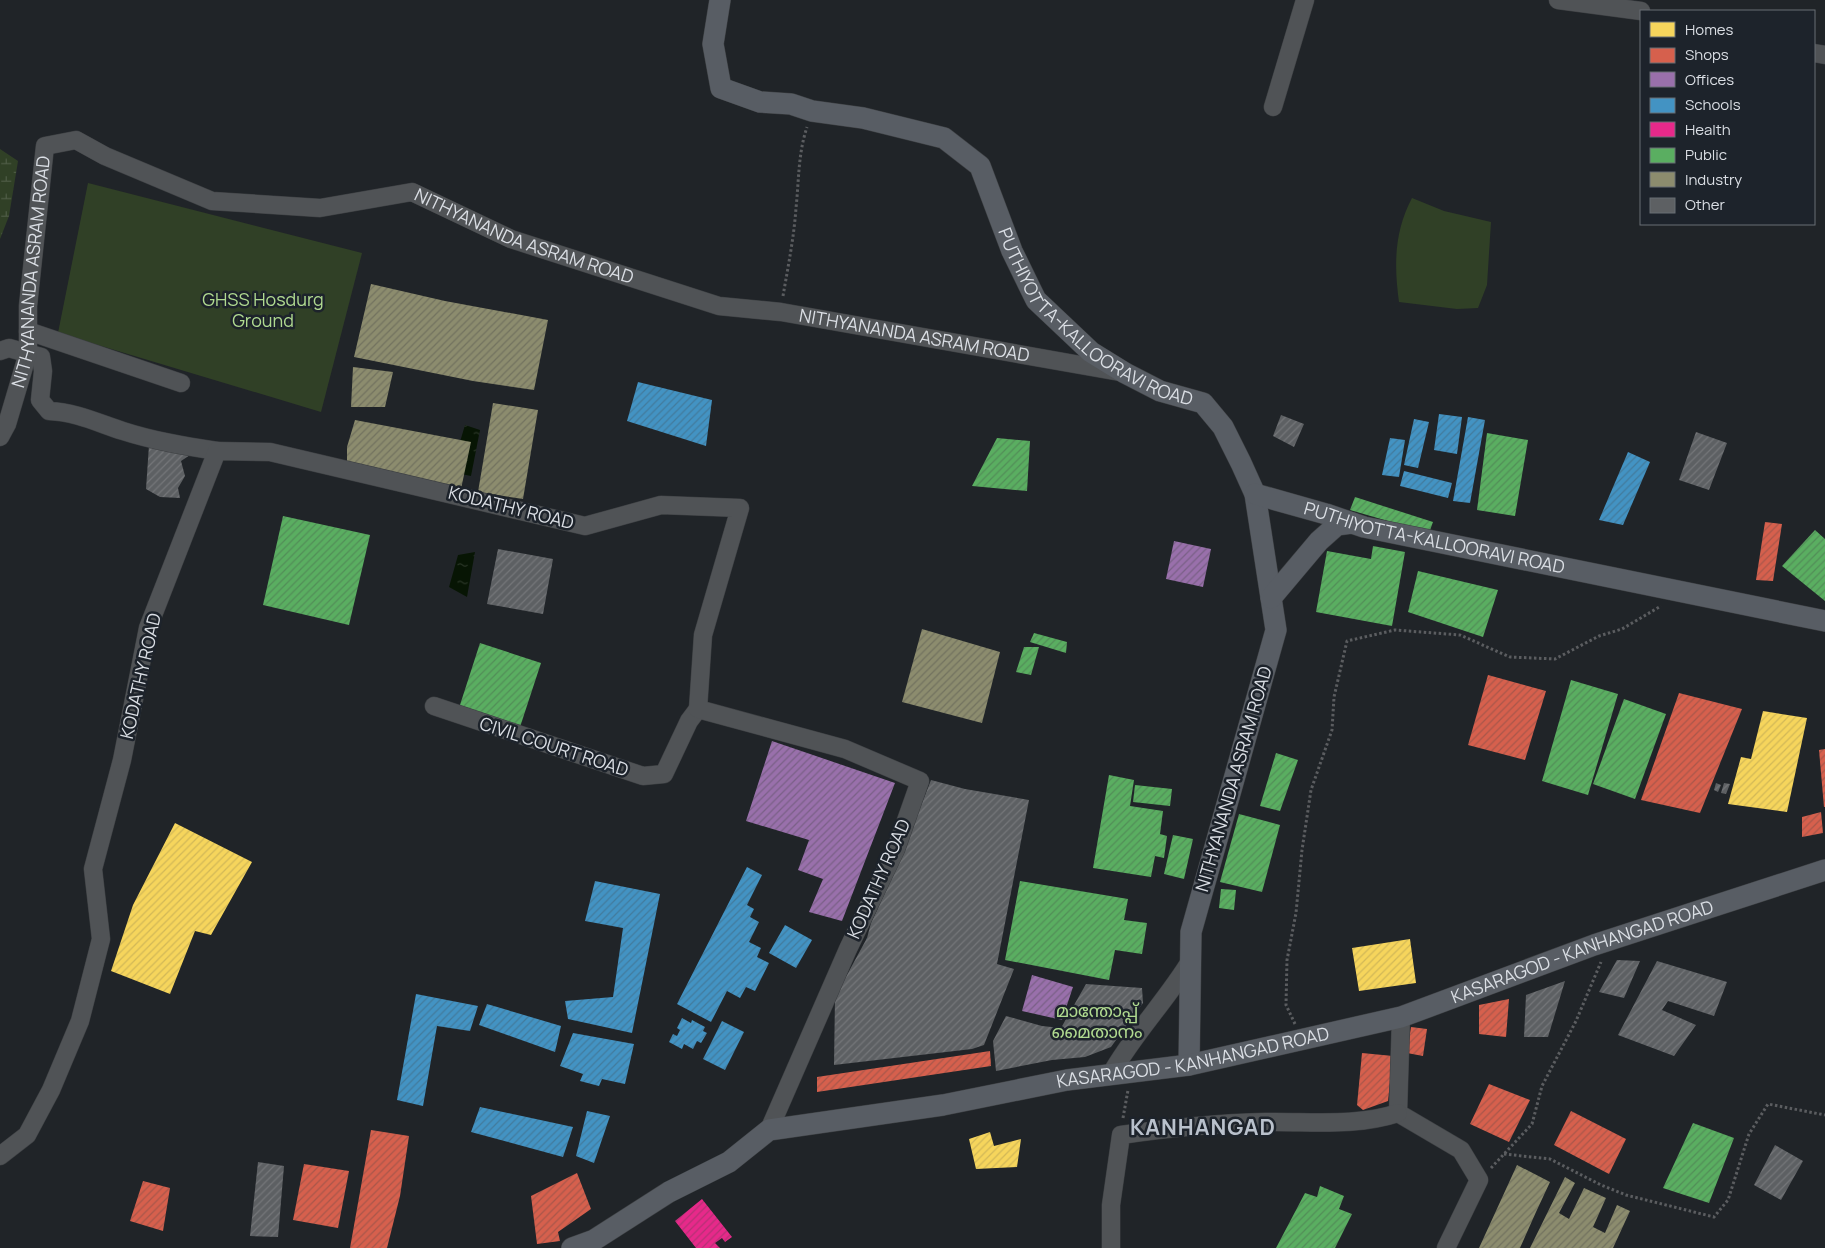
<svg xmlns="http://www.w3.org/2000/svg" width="1825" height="1248" viewBox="0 0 1825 1248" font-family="Manrope,'Noto Sans Malayalam',sans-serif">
  <defs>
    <pattern id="wetland-marsh" width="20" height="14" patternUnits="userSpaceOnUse" patternTransform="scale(1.25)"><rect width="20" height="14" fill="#304026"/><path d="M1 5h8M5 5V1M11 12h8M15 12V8" fill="none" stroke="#4d5b45"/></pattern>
    <pattern id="water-ripples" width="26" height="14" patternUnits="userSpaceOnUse" patternTransform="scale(1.25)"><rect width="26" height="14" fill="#071504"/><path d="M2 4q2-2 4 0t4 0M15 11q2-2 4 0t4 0" fill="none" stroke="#2b3728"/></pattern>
    <pattern id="homes-hatch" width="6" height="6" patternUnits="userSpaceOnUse" patternTransform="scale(1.25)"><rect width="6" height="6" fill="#f6d55c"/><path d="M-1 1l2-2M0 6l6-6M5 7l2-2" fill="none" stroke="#d2b857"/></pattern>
    <pattern id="shops-hatch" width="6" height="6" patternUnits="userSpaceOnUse" patternTransform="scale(1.25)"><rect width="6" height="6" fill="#d6604d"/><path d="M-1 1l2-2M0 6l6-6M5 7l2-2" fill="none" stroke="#a9574a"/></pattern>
    <pattern id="offices-hatch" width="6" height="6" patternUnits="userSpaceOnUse" patternTransform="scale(1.25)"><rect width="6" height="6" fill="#9970ab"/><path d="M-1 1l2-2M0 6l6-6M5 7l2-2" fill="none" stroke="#7a6087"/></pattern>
    <pattern id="schools-hatch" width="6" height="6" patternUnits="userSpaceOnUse" patternTransform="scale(1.25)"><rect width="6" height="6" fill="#4393c3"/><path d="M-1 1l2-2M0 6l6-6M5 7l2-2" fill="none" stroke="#427b9d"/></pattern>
    <pattern id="health-hatch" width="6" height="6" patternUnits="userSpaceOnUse" patternTransform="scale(1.25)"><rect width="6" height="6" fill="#e7298a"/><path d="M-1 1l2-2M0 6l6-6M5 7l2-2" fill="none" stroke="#b53175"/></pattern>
    <pattern id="public-hatch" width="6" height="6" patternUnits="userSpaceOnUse" patternTransform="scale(1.25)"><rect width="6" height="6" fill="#5aae61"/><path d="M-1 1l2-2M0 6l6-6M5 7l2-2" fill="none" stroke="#528e58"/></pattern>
    <pattern id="industry-hatch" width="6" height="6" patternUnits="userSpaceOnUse" patternTransform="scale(1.25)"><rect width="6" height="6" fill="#8c8c6e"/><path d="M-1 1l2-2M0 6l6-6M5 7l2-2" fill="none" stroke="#72725f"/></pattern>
    <pattern id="building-hatch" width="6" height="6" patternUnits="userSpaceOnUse" patternTransform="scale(1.25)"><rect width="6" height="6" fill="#5d6063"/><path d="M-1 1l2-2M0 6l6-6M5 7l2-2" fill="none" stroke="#747679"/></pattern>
  </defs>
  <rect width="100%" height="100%" fill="#202428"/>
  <g fill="#304026">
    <polygon points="88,183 362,253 321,412 58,333"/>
    <path d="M1412 198 1444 211 1491 222 1487 285 1478 308 1457 309 1399 302C1394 265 1394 232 1412 198Z"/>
  </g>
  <polygon fill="url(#wetland-marsh)" points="0,149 18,161 9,216 0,239"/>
  <g fill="url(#water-ripples)">
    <polygon points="465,425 480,430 471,476 451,472"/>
    <polygon points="475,552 467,597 449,587 458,555"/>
  </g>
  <g fill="url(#homes-hatch)">
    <polygon points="1763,711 1807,718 1787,812 1728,804 1741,757 1751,759"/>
    <polygon points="175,823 252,862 211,935 195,931 170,994 111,971 133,905"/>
    <polygon points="1410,939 1416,983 1359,991 1352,948"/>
    <polygon points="990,1132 994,1146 1021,1139 1017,1167 976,1169 969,1139"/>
  </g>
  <g fill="url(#shops-hatch)">
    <polygon points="1765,522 1782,524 1773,581 1756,580"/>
    <polygon points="1488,675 1546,691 1525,760 1468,745"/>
    <polygon points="1679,693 1742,709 1700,813 1641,800"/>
    <polygon points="1825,749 1825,807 1824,807 1819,750"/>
    <polygon points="1821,812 1823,833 1802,837 1802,817"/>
    <polygon points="1509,999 1506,1037 1479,1034 1479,1005"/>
    <polygon points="1411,1027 1427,1029 1423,1056 1407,1053"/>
    <polygon points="990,1051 991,1066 817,1092 817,1077"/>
    <polygon points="1362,1053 1393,1056 1388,1101 1363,1110 1357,1105"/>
    <polygon points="1489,1084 1530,1100 1509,1142 1470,1124"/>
    <polygon points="1571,1111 1626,1139 1609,1174 1554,1145"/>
    <polygon points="371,1130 409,1136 400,1196 387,1248 350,1248"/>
    <polygon points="304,1164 349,1171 338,1228 293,1220"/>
    <polygon points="577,1173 591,1209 558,1232 560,1241 537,1244 531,1196"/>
    <polygon points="143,1181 170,1188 163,1231 130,1221"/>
  </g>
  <g fill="url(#offices-hatch)">
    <polygon points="1174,541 1211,549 1203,587 1166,579"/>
    <polygon points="772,741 895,783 842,921 809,912 823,879 798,870 809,840 746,821"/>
    <polygon points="1032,975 1073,987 1062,1020 1022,1011"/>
  </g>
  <g fill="url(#schools-hatch)">
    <polygon points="638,382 712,400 706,446 627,421"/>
    <polygon points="1439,414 1462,417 1457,454 1434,450"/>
    <polygon points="1468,417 1485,420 1470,503 1453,501"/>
    <polygon points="1414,419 1429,422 1418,468 1404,465"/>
    <polygon points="1390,438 1405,440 1399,477 1382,475"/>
    <polygon points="1628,452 1650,462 1623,525 1599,520"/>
    <polygon points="1404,471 1452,483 1448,498 1400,486"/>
    <polygon points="944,798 966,803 958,844 938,841"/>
    <polygon points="968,817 993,824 986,853 963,846"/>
    <polygon points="1004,824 1017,827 995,952 975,948 994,842 1000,843"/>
    <polygon points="935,843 961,852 943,925 916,920"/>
    <polygon points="747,867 762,875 747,905 754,909 750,917 759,922 749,942 761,948 757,957 769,963 755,991 746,987 740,998 727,991 711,1022 677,1004"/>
    <polygon points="595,881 660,894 632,1033 568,1019 565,1001 613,997 623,928 585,921"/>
    <polygon points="785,925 812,940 796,968 769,953"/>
    <polygon points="912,930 939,935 919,1011 979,1018 976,1040 922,1046 880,1040 885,1007 917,1011 894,1006"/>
    <polygon points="867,938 887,942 869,1026 848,1023"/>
    <polygon points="416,994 478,1006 470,1031 437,1026 423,1106 397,1100"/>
    <polygon points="487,1004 561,1026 555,1052 479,1025"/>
    <polygon points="682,1018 691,1023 692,1020 705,1027 703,1031 707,1033 701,1043 697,1041 693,1049 684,1044 682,1049 669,1042 673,1034 677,1036 680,1030 677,1028"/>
    <polygon points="722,1021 744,1032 725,1070 703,1059"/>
    <polygon points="573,1033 634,1044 625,1084 602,1079 599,1086 580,1081 583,1074 560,1066"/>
    <polygon points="480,1107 573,1127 563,1157 471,1132"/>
    <polygon points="587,1111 610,1116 594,1163 576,1156"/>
  </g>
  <polygon fill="url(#health-hatch)" points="702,1199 732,1237 725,1242 722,1238 715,1243 720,1248 696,1248 675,1221"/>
  <g fill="url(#public-hatch)">
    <polygon points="1487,433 1528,440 1515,516 1477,510"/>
    <polygon points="997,438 1030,441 1027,491 972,486"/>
    <polygon points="1355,497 1433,522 1429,533 1350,510"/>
    <polygon points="283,516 370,535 349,625 263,605"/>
    <polygon points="1815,530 1825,539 1825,601 1782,566"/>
    <polygon points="1373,546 1405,552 1392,626 1316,612 1327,551 1371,559"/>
    <polygon points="1418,571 1498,590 1483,637 1408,612"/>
    <polygon points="1034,633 1067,642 1066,653 1030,642"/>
    <polygon points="480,643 541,663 520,727 459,708"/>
    <polygon points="1024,647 1039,647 1031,675 1016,672"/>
    <polygon points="1571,680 1618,694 1588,795 1542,781"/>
    <polygon points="1624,699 1666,714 1635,799 1593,784"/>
    <polygon points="1276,753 1298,760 1280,811 1260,806"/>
    <polygon points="1109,775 1134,780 1130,806 1163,811 1160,834 1167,836 1164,858 1155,856 1151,877 1093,868"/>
    <polygon points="1135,785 1172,789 1170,806 1133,802"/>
    <polygon points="1239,814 1280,825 1262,892 1220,882"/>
    <polygon points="1173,835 1193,839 1184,879 1164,874"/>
    <polygon points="1020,881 1128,899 1124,920 1147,923 1142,954 1115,950 1109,980 1005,960"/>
    <polygon points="1221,889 1236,890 1234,910 1219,908"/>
    <polygon points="1693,1123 1734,1138 1709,1203 1663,1188"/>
    <polygon points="1320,1186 1344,1196 1339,1209 1352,1214 1335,1248 1276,1248 1305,1193 1317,1197"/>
  </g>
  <g fill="url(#industry-hatch)">
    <polygon points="371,284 445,301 548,320 534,390 473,381 354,357"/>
    <polygon points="353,367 393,372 385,407 351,407"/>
    <polygon points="493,403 538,410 523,499 478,492"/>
    <polygon points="355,420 471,442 461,489 347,466 347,447"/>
    <polygon points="922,629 1000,652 982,723 902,702"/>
    <polygon points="1517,1165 1550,1182 1536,1212 1520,1248 1479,1248"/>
    <polygon points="1565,1177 1575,1183 1559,1213 1569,1219 1584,1188 1606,1198 1593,1227 1605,1233 1617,1205 1630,1211 1613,1248 1530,1248"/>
  </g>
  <g fill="url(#building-hatch)">
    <polygon points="1281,415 1304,424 1294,447 1273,436"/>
    <polygon points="1696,432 1727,443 1709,490 1679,480"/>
    <polygon points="149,445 190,455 181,461 185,476 178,488 180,498 160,497 146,489"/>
    <polygon points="498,549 553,559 543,614 487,604"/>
    <polygon points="931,780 965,789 1029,800 997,964 1014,969 984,1045 972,1049 834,1065 835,997 867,938 871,923 895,871"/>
    <polygon points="1716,783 1721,785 1718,792 1714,790"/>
    <polygon points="1724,783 1730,784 1726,794 1721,793"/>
    <polygon points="1617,960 1640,961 1624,998 1599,992"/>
    <polygon points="1657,961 1727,982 1714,1016 1668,1001 1662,1010 1696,1025 1674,1056 1618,1035"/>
    <polygon points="1565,981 1548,1037 1524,1037 1526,995"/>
    <polygon points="1086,984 1142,988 1143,1003 1111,1047 1085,1057 1052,1060 996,1071 993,1041 1006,1016 1042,1026 1061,1028"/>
    <polygon points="1775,1145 1803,1161 1781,1200 1754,1185"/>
    <polygon points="258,1162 284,1166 278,1237 250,1236"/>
  </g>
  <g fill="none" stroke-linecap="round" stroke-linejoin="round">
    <g stroke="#3c3f42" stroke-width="19">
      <g id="minor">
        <polyline points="1558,0 1641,11"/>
        <polyline points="1814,53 1825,55"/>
        <polyline points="1273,107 1305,0"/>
        <polyline points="28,331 181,383"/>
        <path d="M0 351 9 348 41 357 43 371 40 400 49 411C76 412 98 423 123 431 154 441 185 446 217 451"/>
        <path id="s1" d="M0 437 7 424 28 353V306L45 146 76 140 105 156 212 201 320 208 412 192 511 239 719 306 781 312 1120 372"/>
        <polyline points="434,706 643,776 664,774 689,721 698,709"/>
        <polyline points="1401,1017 1398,1113 1461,1150 1479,1180 1446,1248"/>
        <path d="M1111 1074C1134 1033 1167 1000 1191 960"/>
        <polyline points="0,1156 27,1135 51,1090 80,1021 101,939 93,869 122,760 148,628 217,451 270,452 585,526 661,505 740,508 703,635 698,709 845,749 920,781 896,849 848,949 769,1130"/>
        <path d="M1111 1248V1205L1121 1135C1169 1128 1217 1123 1265 1122 1309 1121 1356 1127 1398 1113"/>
      </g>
    </g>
    <g stroke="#3c3f42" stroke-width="22">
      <g id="major">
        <path id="s2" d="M720 0 713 44 721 88 760 102 791 104 812 111 863 118 944 138 980 166 1012 251 1036 300 1091 352 1125 373 1160 391 1203 403 1223 427 1241 463 1255 494 1276 630 1191 932 1189 1065"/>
        <path id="s3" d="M1255 494 1326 514 1364 527 1825 621"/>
        <polyline points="1271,598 1319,541 1337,525 1352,523"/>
        <path id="s4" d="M572 1248 594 1240 669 1192 729 1162 769 1130 943 1105 1067 1080 1189 1065 1401 1017 1594 945 1825 870"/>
      </g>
    </g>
    <g stroke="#5b5d60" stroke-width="3" stroke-dasharray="2.5 2.5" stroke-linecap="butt">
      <path d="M783 296C788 267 794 237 796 208 799 180 798 154 807 127"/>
      <polyline points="1295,1024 1286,1005 1287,960 1296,913 1302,850 1311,790 1332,730 1334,697 1347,641 1395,630 1460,635 1510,657 1555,659 1599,636 1622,629 1661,606"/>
      <polyline points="1123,1118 1128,1090"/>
      <polyline points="1504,1154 1550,1159 1601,1185 1626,1195 1714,1217 1728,1200 1749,1134 1768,1104 1825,1115"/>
      <polyline points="1491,1168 1532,1124 1542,1086 1576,1021 1601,962"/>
    </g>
    <use href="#minor" stroke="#505356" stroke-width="18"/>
    <use href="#major" stroke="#585d64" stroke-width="21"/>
  </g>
  <g text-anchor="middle" stroke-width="5" stroke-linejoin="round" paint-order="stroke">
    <g font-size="18" fill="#dadee4" stroke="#1d232b">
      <text dy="6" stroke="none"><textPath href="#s1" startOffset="800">NITHYANANDA ASRAM ROAD</textPath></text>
      <text dy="6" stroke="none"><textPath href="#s1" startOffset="170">NITHYANANDA ASRAM ROAD</textPath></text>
      <text dy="6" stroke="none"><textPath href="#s2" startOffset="565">PUTHIYOTTA-KALLOORAVI ROAD</textPath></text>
      <text dy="6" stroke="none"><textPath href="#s1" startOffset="1205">NITHYANANDA ASRAM ROAD</textPath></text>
      <text transform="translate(511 508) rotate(14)" y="6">KODATHY ROAD</text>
      <text dy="6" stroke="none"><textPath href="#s3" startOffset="185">PUTHIYOTTA-KALLOORAVI ROAD</textPath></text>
      <text transform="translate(141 676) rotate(-77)" y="6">KODATHY ROAD</text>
      <text transform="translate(554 747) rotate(18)" y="6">CIVIL COURT ROAD</text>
      <text transform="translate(1234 779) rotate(-74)" y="6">NITHYANANDA ASRAM ROAD</text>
      <text transform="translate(879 879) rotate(-66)" y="6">KODATHY ROAD</text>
      <text dy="6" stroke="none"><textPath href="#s4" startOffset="1066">KASARAGOD - KANHANGAD ROAD</textPath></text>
      <text dy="6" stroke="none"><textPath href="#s4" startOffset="661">KASARAGOD - KANHANGAD ROAD</textPath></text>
    </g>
    <g font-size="18" fill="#b0da90" stroke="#1d232b">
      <text x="263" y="306">GHSS Hosdurg<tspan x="263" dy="21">Ground</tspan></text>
      <text x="1097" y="1017">മാന്തോപ്പ്<tspan x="1097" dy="21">മൈതാനം</tspan></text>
    </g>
    <g font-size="22" font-weight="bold" letter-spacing="1" fill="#b9c1cc" stroke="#1d232b">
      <text x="1203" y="1135">KANHANGAD</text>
    </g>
  </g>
  <rect x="1640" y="10" width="175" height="215" fill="#1d232b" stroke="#696e75"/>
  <rect x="1650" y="22" width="25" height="15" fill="#f6d55c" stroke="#696e75"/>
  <text x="1685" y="35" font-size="15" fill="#dadee4">Homes</text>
  <rect x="1650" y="48" width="25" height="15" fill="#d6604d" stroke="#696e75"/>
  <text x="1685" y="60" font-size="15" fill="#dadee4">Shops</text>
  <rect x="1650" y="72" width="25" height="15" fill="#9970ab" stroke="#696e75"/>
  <text x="1685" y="85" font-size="15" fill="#dadee4">Offices</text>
  <rect x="1650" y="98" width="25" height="15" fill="#4393c3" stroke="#696e75"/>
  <text x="1685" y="110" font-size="15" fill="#dadee4">Schools</text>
  <rect x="1650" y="122" width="25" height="15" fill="#e7298a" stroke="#696e75"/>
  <text x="1685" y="135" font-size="15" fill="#dadee4">Health</text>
  <rect x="1650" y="148" width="25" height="15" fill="#5aae61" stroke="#696e75"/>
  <text x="1685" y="160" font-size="15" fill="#dadee4">Public</text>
  <rect x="1650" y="172" width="25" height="15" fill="#8c8c6e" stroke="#696e75"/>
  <text x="1685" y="185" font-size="15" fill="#dadee4">Industry</text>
  <rect x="1650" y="198" width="25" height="15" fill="#5d6063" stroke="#696e75"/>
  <text x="1685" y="210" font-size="15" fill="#dadee4">Other</text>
</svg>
